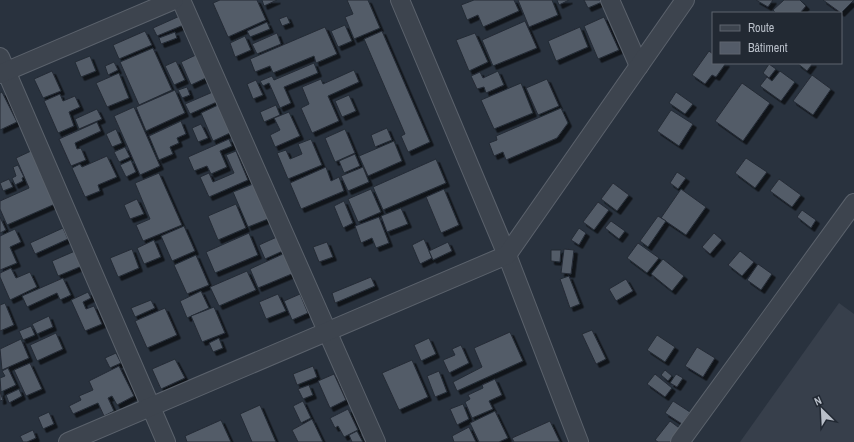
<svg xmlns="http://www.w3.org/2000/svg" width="854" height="442" viewBox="0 0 854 442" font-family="'Archivo Narrow',sans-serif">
  <defs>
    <filter id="shadow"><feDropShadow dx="3.5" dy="3.5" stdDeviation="0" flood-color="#0009"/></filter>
  </defs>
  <rect width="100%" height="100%" fill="#29323e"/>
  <polygon fill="#373f4b" points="839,303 854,314 854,442 740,442"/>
  <g fill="#535b68" stroke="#242b35" filter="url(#shadow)">
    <polygon points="220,0 257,0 266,20 228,37 213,3"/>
    <polygon points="262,0 277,0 264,6"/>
    <polygon points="347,0 368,0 380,28 354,39 345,17 353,14"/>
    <polygon points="474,0 514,0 519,11 483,27 478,15 467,20 461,5"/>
    <polygon points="518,0 552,0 558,15 529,27"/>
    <polygon points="557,0 569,0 559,5"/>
    <polygon points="584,0 601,0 602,2 588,8"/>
    <polygon points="756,0 773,0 768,7"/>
    <polygon points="784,0 800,0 806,6 800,13 776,13 773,10"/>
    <polygon points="823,0 854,0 841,13"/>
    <polygon points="182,15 186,24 157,36 153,28"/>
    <polygon points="287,16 290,23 282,26 279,19"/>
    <polygon points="604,17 619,50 598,59 584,26"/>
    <polygon points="525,21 537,48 493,66 482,40"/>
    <polygon points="267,22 270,29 250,37 247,31"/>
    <polygon points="345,25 352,41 338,47 331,31"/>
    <polygon points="325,27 337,54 316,63 314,56 273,73 270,66 255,72 250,59"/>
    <polygon points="580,27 588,47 556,61 548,41"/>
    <polygon points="145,31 152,45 119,59 113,45"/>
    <polygon points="382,31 430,142 408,152 401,136 405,134 364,39"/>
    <polygon points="175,32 177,38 161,44 159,38"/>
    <polygon points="277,33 281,44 257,54 252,44"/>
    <polygon points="475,33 488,62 469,71 456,40"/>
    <polygon points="245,36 251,50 235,57 230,43"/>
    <polygon points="153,48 172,90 139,105 120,62"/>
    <polygon points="709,51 713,54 713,63 726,63 716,77 712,75 705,84 692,75"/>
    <polygon points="200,53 210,76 191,85 181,62"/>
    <polygon points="90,56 96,71 81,77 75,62"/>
    <polygon points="176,61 185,80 174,85 165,66"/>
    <polygon points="114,62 118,70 108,75 105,66"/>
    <polygon points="314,63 318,73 284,87 291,103 280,108 269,83 263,86 260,81 272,76 274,80"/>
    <polygon points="797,63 813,63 807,71"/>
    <polygon points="769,64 776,69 769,78 763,73"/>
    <polygon points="354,70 359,82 328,96 339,121 312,133 301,108 309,104 302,87 321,79 323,84"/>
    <polygon points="52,71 61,91 43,98 34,79"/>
    <polygon points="498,71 504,85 486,93 484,87 477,89 471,76 480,72 483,78"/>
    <polygon points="780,71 795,82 781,101 760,86 767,77 772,81"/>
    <polygon points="119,73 129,98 107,107 96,83"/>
    <polygon points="812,75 831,89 813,115 793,101"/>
    <polygon points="547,79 559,106 538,115 526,88"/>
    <polygon points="256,80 263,95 253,99 247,84"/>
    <polygon points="521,83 533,113 494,129 481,100"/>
    <polygon points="742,83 770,103 743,141 715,121"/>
    <polygon points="187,87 190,95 182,98 178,90"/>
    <polygon points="175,90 185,113 146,131 136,107"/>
    <polygon points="215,91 219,101 190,114 185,104"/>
    <polygon points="2,92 17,122 0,130 0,93"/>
    <polygon points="676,92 693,104 685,114 669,103"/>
    <polygon points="60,94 63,101 75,96 80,107 69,112 74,126 58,133 44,101"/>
    <polygon points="349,95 356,111 342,117 335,101"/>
    <polygon points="218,105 230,133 213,141 201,113"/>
    <polygon points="276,105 280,115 264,122 260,112"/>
    <polygon points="134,107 160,166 140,175 114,116"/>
    <polygon points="561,108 568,123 557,138 506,160 503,152 494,156 489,143 497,140 496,136"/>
    <polygon points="97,109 102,119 79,129 75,119"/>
    <polygon points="671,110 693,124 679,146 657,131"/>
    <polygon points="289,112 300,136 275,147 270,135 280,130 274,118"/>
    <polygon points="181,121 186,134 177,138 179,143 170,147 173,154 159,160 149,136"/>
    <polygon points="97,122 101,131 75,143 77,149 81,148 86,160 71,166 59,139"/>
    <polygon points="201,124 208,138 198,142 192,128"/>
    <polygon points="387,128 392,140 375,147 371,135"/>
    <polygon points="116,129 122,143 112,147 106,134"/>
    <polygon points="345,129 355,153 335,162 325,138"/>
    <polygon points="229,139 232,146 220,151 227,167 211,174 207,166 194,171 188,157"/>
    <polygon points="311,139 322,165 288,179 277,153 286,150 290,159 302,154 298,144"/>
    <polygon points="394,141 402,161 368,176 359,156"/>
    <polygon points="125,147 130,157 119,162 114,152"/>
    <polygon points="31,151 55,204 7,225 0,209 0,201 29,188 16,158"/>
    <polygon points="236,151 248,180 209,197 200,177 209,173 213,182 234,173 226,155"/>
    <polygon points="355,154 360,166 344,173 339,161"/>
    <polygon points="107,156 117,177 98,185 100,191 85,197 72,168 80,164 82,167"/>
    <polygon points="746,158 767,172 755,188 735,173"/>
    <polygon points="436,159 446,183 383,210 373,187"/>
    <polygon points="131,160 136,172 126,177 120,165"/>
    <polygon points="18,165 24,177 22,178 23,181 15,185 12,178 16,176 13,167"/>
    <polygon points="326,167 331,181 339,177 344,191 301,209 290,183"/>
    <polygon points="363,167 369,182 348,191 341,176"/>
    <polygon points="677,172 686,178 678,189 670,183"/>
    <polygon points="159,173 182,225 143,241 136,225 150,219 135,183"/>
    <polygon points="9,179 13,187 3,191 0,183"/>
    <polygon points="779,179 801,195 792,207 770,191"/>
    <polygon points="613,183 629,195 617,211 601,199"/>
    <polygon points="253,184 268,219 248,227 233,192"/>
    <polygon points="371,189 381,212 358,222 348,199"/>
    <polygon points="444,189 459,225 441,233 426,197"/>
    <polygon points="681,189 706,207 686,235 661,218"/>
    <polygon points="137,199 144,214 130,219 124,205"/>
    <polygon points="344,201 353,223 343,228 334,206"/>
    <polygon points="598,202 609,210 594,230 583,222"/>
    <polygon points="236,204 246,228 218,240 208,216"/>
    <polygon points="401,208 408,224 387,232 381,216"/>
    <polygon points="802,210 816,220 811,228 797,217"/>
    <polygon points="658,216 666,221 648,247 640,241"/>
    <polygon points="0,217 6,230 0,233"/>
    <polygon points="379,217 389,243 376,248 372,238 361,243 355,226"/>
    <polygon points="611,221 625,231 619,239 605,228"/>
    <polygon points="184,226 195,251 172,261 161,236"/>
    <polygon points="63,228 68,239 35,254 30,243"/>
    <polygon points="579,228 586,233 579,245 571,240"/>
    <polygon points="15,229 21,242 10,247 17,263 0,270 0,236"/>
    <polygon points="249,233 258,255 215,273 206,252"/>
    <polygon points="714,233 722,240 710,254 702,247"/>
    <polygon points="279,236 285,250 265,259 259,245"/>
    <polygon points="424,239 432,258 420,264 412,245"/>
    <polygon points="154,240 161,257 144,264 137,248"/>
    <polygon points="327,242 333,257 319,262 313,247"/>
    <polygon points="448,242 452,251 433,260 429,251"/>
    <polygon points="638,243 659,258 647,273 627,258"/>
    <polygon points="132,249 139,268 118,277 110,258"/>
    <polygon points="564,249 574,250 571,274 561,273"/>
    <polygon points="551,250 561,250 560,262 551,261"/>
    <polygon points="75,251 82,266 58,276 52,261"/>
    <polygon points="740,251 754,262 742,276 728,265"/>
    <polygon points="285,253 294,273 258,288 250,269"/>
    <polygon points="196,255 209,285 187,294 174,265"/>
    <polygon points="663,259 684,276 672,291 651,274"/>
    <polygon points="758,264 772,274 761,290 747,280"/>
    <polygon points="11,268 16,278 30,272 37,287 10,300 0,277 0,273"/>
    <polygon points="247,271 256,290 219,306 210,287"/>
    <polygon points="569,276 580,304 570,308 560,279"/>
    <polygon points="371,277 375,286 335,303 332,293"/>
    <polygon points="63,278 71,295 60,300 57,293 27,307 22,296"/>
    <polygon points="626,279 633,291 616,301 609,289"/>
    <polygon points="201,291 209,308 187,318 180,301"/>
    <polygon points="88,292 91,298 83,302 86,309 94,306 102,324 85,331 71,300"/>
    <polygon points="278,294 286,311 266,319 259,302"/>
    <polygon points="300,294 308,313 292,320 284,301"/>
    <polygon points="151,300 155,308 135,317 131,308"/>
    <polygon points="5,303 14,325 0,331 0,305"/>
    <polygon points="214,307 225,333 202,342 191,316"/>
    <polygon points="165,308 177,335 147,348 135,321"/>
    <polygon points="49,316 53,327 37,334 32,324"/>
    <polygon points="31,326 35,335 23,340 19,331"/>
    <polygon points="592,330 606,359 596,364 582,334"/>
    <polygon points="510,332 523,361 457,391 453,382 482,367 474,348"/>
    <polygon points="56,333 63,349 37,361 30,345"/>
    <polygon points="657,335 675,347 665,362 647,350"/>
    <polygon points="219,338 223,348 213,352 209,343"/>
    <polygon points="429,338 436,354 421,361 414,345"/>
    <polygon points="21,339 29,358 2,370 0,349"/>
    <polygon points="461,345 469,363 449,373 443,360 455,355 452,349"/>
    <polygon points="697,347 715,358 703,377 685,366"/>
    <polygon points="116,353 121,363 110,368 105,358"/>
    <polygon points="175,359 185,378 161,389 152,369"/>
    <polygon points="412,360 428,397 399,410 382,373"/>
    <polygon points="30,363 42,389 26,396 14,370"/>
    <polygon points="119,366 134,396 117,405 112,396 108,398 114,411 104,416 98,403 73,414 69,406 81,400 79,396 93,390 89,381"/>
    <polygon points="313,366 317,377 297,385 293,374"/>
    <polygon points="8,368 16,385 1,392 0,378 5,376 2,371"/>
    <polygon points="665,370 672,376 668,381 661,375"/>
    <polygon points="439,371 447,392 435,397 427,376"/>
    <polygon points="334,374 346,400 330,408 318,381"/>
    <polygon points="655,374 672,388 665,397 647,384"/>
    <polygon points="676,374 683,378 677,387 670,383"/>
    <polygon points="495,379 502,395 489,401 493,409 472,418 465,402 470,399 468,395 483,388 482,385"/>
    <polygon points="309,385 313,395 303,399 298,389"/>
    <polygon points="19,389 22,396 9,403 6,395"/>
    <polygon points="0,392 3,400 0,401"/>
    <polygon points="303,401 311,418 301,423 293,406"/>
    <polygon points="673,401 690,412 682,424 665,413"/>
    <polygon points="463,404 469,419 457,425 450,409"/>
    <polygon points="260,405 276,442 252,442 240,414"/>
    <polygon points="348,409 358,430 344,437 338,426 335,428 330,418"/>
    <polygon points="495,411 508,438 499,442 479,442 470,423"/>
    <polygon points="49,412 54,424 43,429 38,417"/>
    <polygon points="312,419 323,442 298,442 292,430"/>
    <polygon points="221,420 231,442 187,442 185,436"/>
    <polygon points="550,421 560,442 514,442 512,438"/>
    <polygon points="670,421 682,430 672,442 658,442 655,440"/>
    <polygon points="469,427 476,442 454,442 452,436"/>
    <polygon points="33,430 36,438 27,442 23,442 20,436"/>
    <polygon points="357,431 363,442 352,442 349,435"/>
  </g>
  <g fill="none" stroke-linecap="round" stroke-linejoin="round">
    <g stroke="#5b626c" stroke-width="20">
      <g id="minor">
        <polyline points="181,0 376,442"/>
        <polyline points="400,0 507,255 579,442"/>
        <polyline points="610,0 639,66"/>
        <polyline points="0,57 166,442"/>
        <polyline points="0,74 174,0"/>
        <polyline points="68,442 507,255 685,0"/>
        <polyline points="680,442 854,203"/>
      </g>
    </g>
    <use href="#minor" stroke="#3d444e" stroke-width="18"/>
  </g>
  <rect x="712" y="12" width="130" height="52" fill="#222933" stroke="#5e656f"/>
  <rect x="720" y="25" width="20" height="6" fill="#3d444e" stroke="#5e656f"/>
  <text x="748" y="32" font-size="12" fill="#b9bfc9">Route</text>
  <rect x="720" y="42" width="20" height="12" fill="#535b68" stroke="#5e656f"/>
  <text x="748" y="52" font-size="12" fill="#b9bfc9">Bâtiment</text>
  <g transform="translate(822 410) rotate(336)" stroke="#222933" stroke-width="3" paint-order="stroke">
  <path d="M0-3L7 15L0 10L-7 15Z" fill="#b9bfc9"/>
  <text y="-6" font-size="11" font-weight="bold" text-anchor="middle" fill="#b9bfc9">N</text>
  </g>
</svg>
